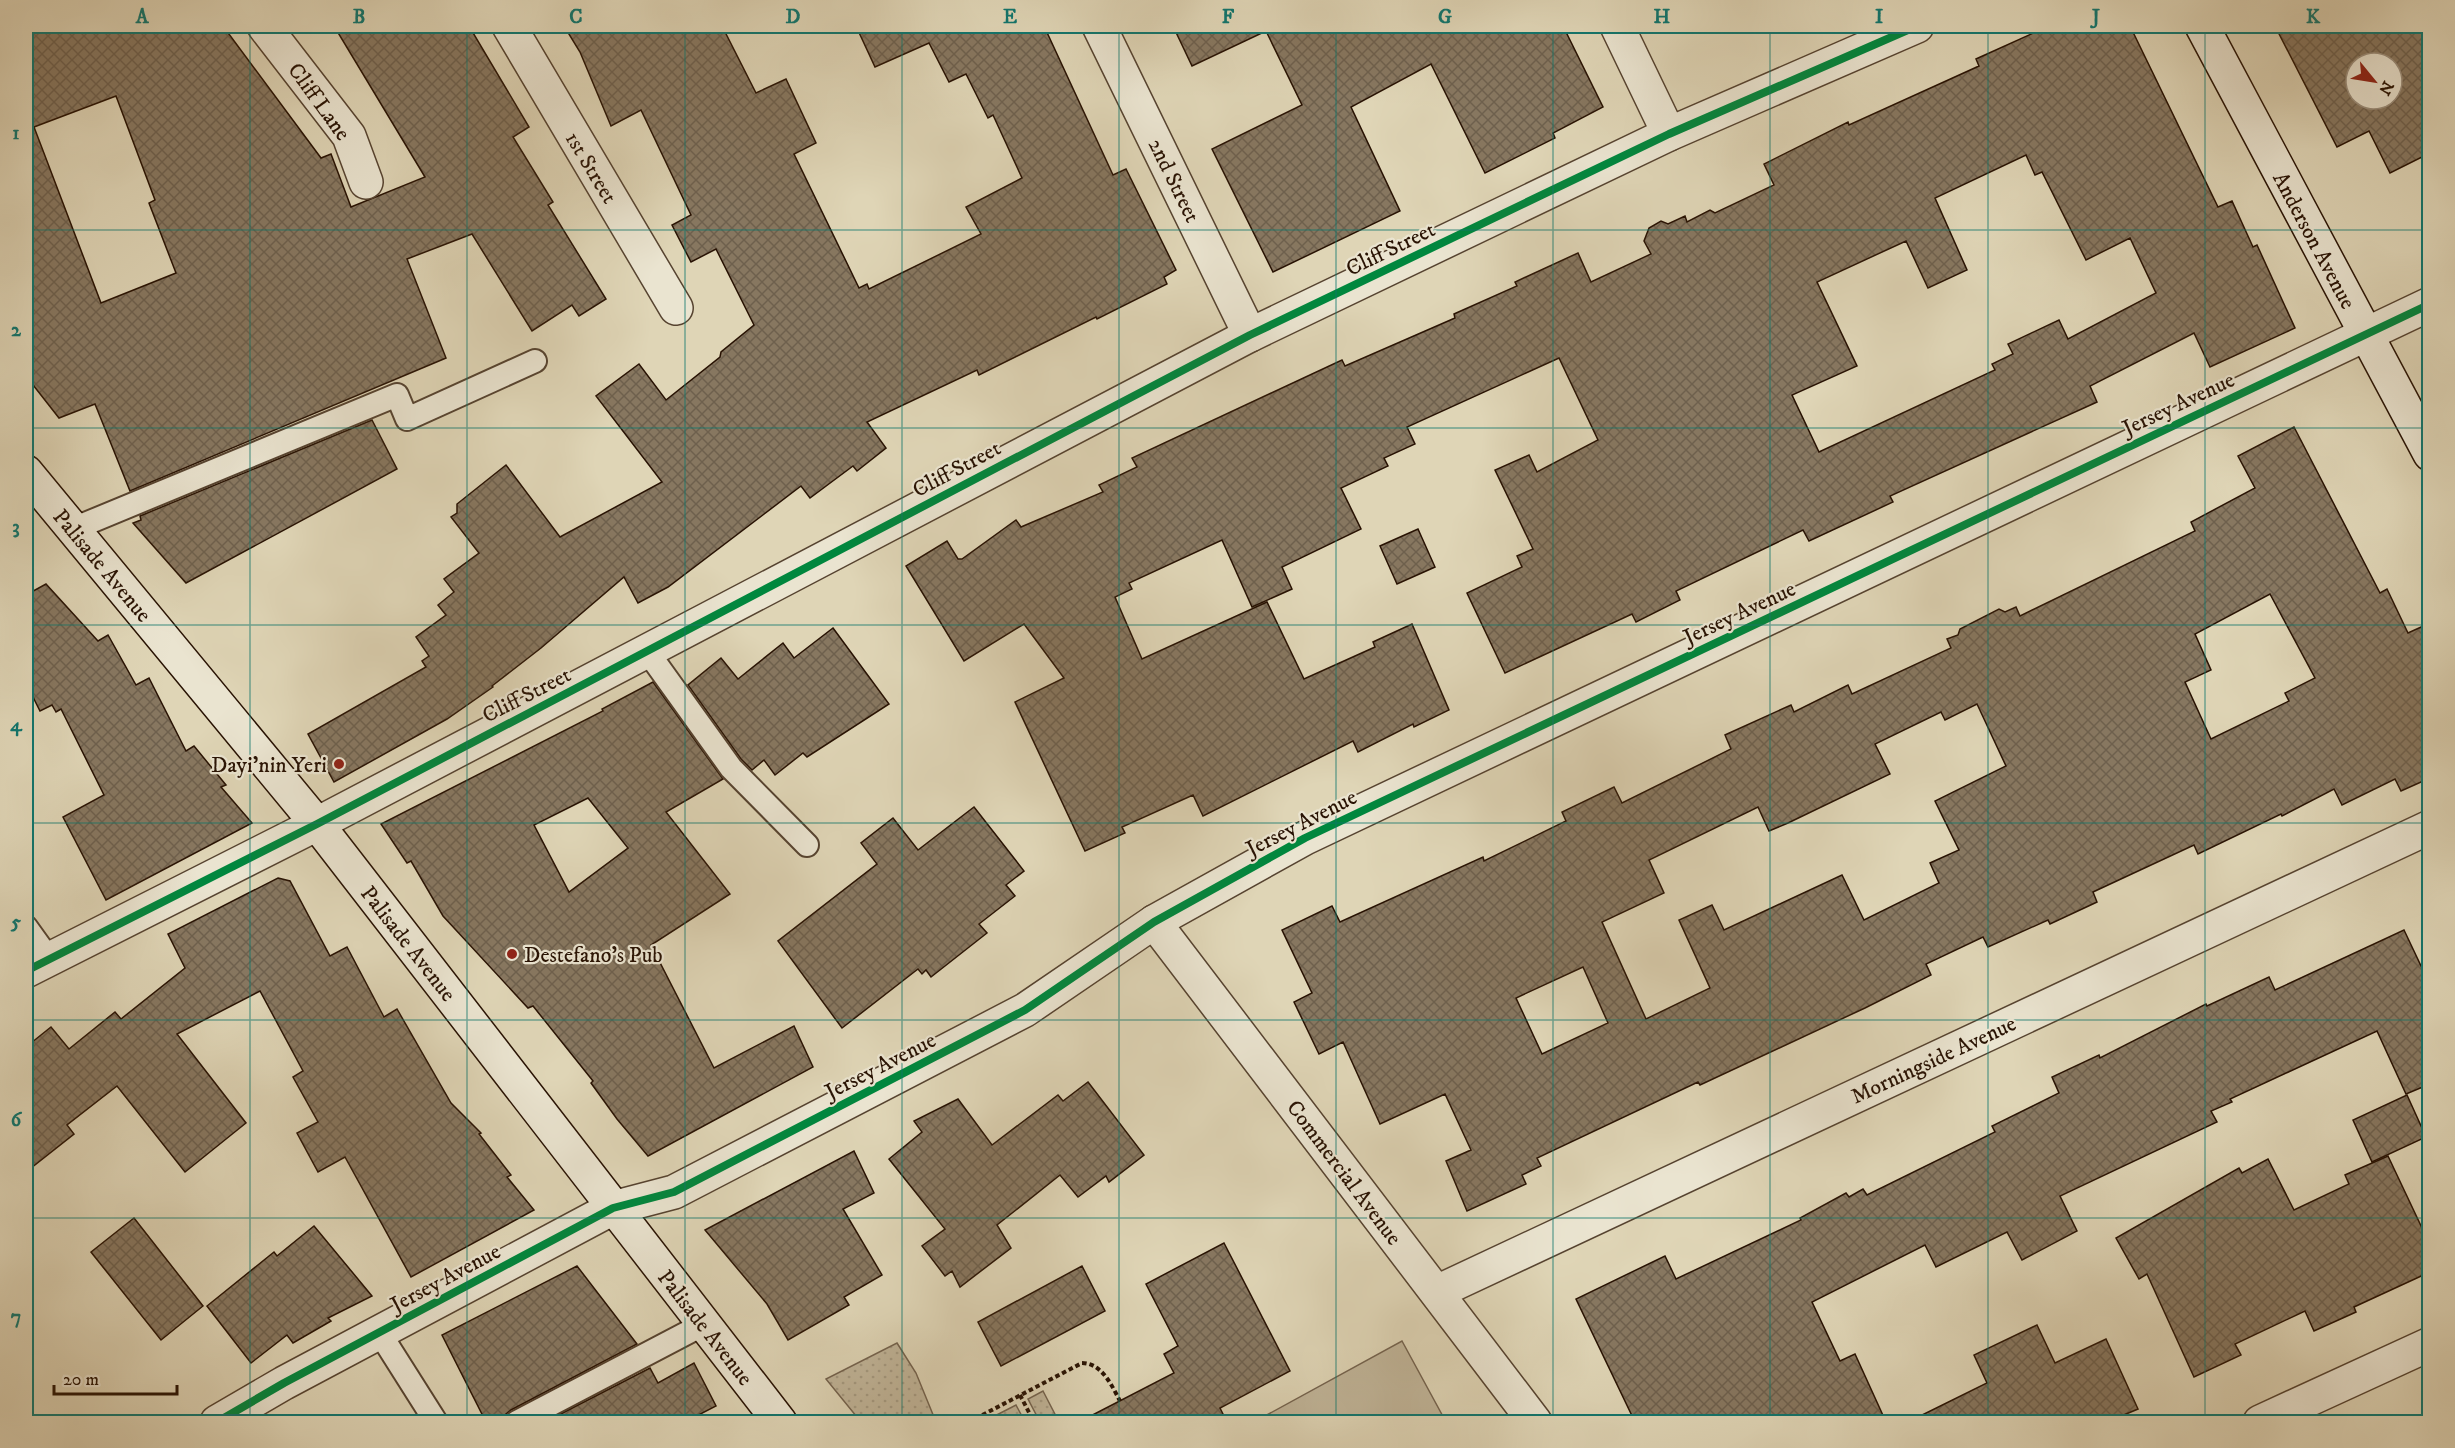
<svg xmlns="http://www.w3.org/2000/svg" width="2455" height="1448" viewBox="0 0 2455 1448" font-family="'IM FELL DW Pica',serif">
  <defs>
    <pattern id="grass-dots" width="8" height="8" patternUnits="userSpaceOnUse" patternTransform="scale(1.5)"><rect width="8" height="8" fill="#c0b498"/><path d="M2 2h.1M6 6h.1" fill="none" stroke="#a59a81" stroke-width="1.8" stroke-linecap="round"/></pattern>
    <pattern id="building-cross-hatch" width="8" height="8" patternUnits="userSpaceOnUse" patternTransform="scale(1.5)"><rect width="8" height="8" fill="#877760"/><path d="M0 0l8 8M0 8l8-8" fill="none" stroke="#6e604d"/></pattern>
  </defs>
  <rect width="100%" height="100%" fill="#dfd5b6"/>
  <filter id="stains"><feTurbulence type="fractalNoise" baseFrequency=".00333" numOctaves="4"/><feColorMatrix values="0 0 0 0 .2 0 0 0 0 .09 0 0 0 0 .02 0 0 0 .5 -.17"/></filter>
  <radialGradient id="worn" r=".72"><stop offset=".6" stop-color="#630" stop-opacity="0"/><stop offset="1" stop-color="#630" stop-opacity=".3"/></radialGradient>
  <g fill="url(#grass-dots)" stroke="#74634e" stroke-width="1.5">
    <polygon points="897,1343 916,1373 936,1422 861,1422 826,1379"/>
    <polygon points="1043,1391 1059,1422 1040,1422 1028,1399"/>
    <polygon points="1016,1405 1025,1422 983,1422"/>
  </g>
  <polygon fill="#c0b498" stroke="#74634e" stroke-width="1.5" points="1402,1341 1446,1422 1254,1422"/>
  <g fill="url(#building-cross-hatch)" stroke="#281203" stroke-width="1.5" fill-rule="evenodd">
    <path d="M26 26H223L321 158 331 154 351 207 425 177 334 26H469L529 127 513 137 553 202 548 205 606 299 579 316 572 305 532 331 472 234 407 259 446 358 130 491 95 404 59 418 26 376ZM116 96 155 200 149 203 176 273 101 303 34 127Z"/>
    <polygon points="564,26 722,26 756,93 786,79 816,143 794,154 859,288 867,284 869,289 981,234 966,207 1022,178 993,115 988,118 966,74 949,82 929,43 875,67 856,26 1044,26 1113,175 1126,169 1176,270 1164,277 1167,284 1097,319 1096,317 979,375 977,370 867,422 886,448 857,471 853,466 810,498 801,486 668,587 638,603 624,577 541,648 492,686 493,687 447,719 334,782 308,734 426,667 422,661 429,656 416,637 446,615 438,605 454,592 444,579 479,553 451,517 457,513 457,504 506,465 560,537 662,482 596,396 639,364 666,400 720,357 721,352 754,325 716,249 691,262 672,225 691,215 641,110 611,126 580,52"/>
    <polygon points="1173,26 1563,26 1603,107 1553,133 1555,138 1485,173 1431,64 1351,107 1400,211 1273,272 1212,149 1302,105 1266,31 1192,66"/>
    <path d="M2049 26H2130L2218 207 2232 201 2253 247 2257 245 2295 328 2210 367 2194 333 2090 386 2097 402 1890 496 1893 502 1809 541 1803 530 1676 591 1680 600 1636 622 1632 614 1505 673 1467 593 1522 567 1517 556 1533 549 1495 470 1529 455 1537 472 1598 440 1559 358 1407 427 1415 444 1384 458 1388 466 1341 488 1361 529 1282 567 1292 589 1252 607 1222 540 1129 583 1132 589 1115 597 1142 659 1267 602 1304 679 1375 647 1373 642 1412 624 1449 710 1414 727 1413 724 1358 752 1353 741 1203 816 1193 795 1122 827 1125 833 1085 851 1015 702 1064 678 1024 624 964 661 906 566 947 541 958 559H962L1016 520 1021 527 1103 492 1099 485 1137 467 1132 458 1342 360 1345 366 1455 318 1454 314 1517 286 1515 282 1578 253 1591 282 1651 254 1644 241 1649 228 1661 221 1668 224 1685 216 1687 222 1710 210 1715 213 1774 185 1764 164 1848 122 1849 125 1979 66 1976 59ZM2026 155 2035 175 2042 172 2086 260 2130 238 2156 293 2068 339 2059 320 2008 344 2013 354 1992 364 1995 370 1819 452 1792 395 1857 366 1817 282 1906 241 1928 288 1967 270 1935 198Z"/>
    <path d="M2275 26H2430V153L2390 173 2369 131 2337 147ZM2356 63H2392V99H2356Z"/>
    <polygon points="372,420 397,469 186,583 133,523 141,520 140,516"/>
    <path d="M2294 427 2380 593 2387 589 2408 633 2430 623V778L2401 791 2395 779 2342 805 2334 789 2282 816 2281 814 2198 854 2194 845 2093 892 2097 902 2050 924 2048 920 1988 947 1983 937 1926 964 1931 975 1865 1008 1700 1085 1698 1082 1537 1158 1541 1166 1522 1175 1526 1184 1467 1211 1446 1161 1471 1150 1445 1094 1380 1124 1343 1042 1319 1054 1294 1002 1312 993 1282 930 1332 906 1340 922 1483 857 1484 861 1566 821 1562 812 1614 787 1622 803 1731 749 1725 735 1791 705 1794 712 1848 685 1852 694 1951 648 1947 639 1958 635 1960 629 1999 609 2005 612 2016 607 2020 616 2195 531 2191 522 2255 488 2238 456ZM2270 594 2315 678 2285 693 2289 701 2211 739 2185 682 2211 670 2195 634ZM1977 704 2006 766 1935 801 1959 850 1930 863 1939 883 1864 920 1842 875 1724 930 1712 905 1679 920 1710 988 1646 1019 1602 922 1664 893 1649 860 1758 807 1769 831 1788 823 1890 774 1875 744 1941 712 1945 720ZM1583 967 1608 1023 1542 1054 1516 998Z"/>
    <polygon points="1418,529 1435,567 1397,584 1380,546"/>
    <polygon points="46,584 98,641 108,635 136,685 149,678 186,751 194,746 226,785 221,787 252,823 106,900 63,817 104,795 61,709 56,712 52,705 40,711 26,683 26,595"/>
    <polygon points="833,628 889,704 807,757 803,753 775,775 764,760 752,770 741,759 688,685 721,658 738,679 783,643 794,658"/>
    <path d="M653 682 723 779 666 812 730 894 651 945 714 1068 794 1026 813 1067 648 1156 617 1119 591 1083 593 1081 533 1006 528 1008 443 916 411 861 407 863 381 824 603 711 602 709ZM588 798 628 848 569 892 534 825Z"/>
    <polygon points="974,807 1024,871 1006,885 1015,896 979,924 987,933 931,977 926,970 922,974 918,969 842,1028 778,941 877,864 861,843 893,818 918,850"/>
    <polygon points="278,878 290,881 330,956 347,947 384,1017 397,1009 451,1103 481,1133 479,1134 511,1175 507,1177 534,1210 411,1277 345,1157 318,1172 297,1133 318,1122 293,1077 303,1071 260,991 177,1034 246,1123 185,1172 117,1086 67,1125 74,1134 26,1172 26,1047 51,1027 69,1049 115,1012 121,1019 185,968 168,934"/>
    <polygon points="2404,930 2430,985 2430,1084 2406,1094 2377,1031 2230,1099 2232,1102 2211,1111 2217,1122 2060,1196 2077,1231 2022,1260 2007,1232 1936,1267 1925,1245 1812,1302 1840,1361 1855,1354 1886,1422 1635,1422 1576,1299 1665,1256 1676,1279 1801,1220 1800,1218 1846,1193 1849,1197 1863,1189 1867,1195 1995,1132 1992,1126 2059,1093 2052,1077 2099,1055 2100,1058 2206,1004 2207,1006 2269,977 2275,990"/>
    <polygon points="1088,1082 1144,1155 1109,1182 1106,1176 1078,1197 1060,1175 997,1225 1011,1248 960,1287 952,1271 945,1276 922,1246 945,1229 889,1159 922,1132 914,1121 958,1099 992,1145 1058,1095 1063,1101"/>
    <polygon points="2407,1095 2426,1137 2372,1162 2353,1120"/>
    <polygon points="854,1151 874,1193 843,1209 882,1275 844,1297 849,1305 788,1340 767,1304 705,1230"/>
    <polygon points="2388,1156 2430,1245 2430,1272 2354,1307 2356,1312 2314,1331 2305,1311 2235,1344 2241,1355 2194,1377 2147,1274 2139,1279 2116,1238 2239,1168 2242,1173 2268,1159 2294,1210 2349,1184 2345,1175"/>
    <polygon points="134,1218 203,1306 161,1340 91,1252"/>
    <polygon points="314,1226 372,1296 328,1318 331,1321 293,1343 287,1335 251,1363 207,1306 274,1252 277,1256"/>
    <polygon points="1224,1243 1290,1371 1220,1408 1227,1422 1079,1422 1174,1373 1164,1354 1178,1346 1146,1284"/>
    <polygon points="577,1266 637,1344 511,1410 505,1415 504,1422 486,1422 442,1335"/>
    <polygon points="1082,1266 1105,1311 1001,1366 978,1322"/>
    <polygon points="2037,1325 2055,1363 2106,1339 2138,1409 2107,1422 1908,1422 1987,1383 1974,1355"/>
    <polygon points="694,1363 716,1406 685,1422 545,1422 650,1368 658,1383"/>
  </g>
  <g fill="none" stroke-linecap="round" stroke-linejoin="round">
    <g stroke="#564330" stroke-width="26">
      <g id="lane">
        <polyline points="73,529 397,395 407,419 535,361"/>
        <polyline points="647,651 731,768 807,845"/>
        <polyline points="26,927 49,959"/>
        <polyline points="379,1332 436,1422"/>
        <polyline points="517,1422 704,1324"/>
      </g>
    </g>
    <g stroke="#564330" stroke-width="36">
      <g id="street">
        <polyline points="264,26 349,136 366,182"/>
        <polyline points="509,26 676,308"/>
        <polyline points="1099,26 1250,335"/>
        <polyline points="1617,26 1669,134"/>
        <polyline points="1154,922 1535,1422"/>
        <polyline points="26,971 317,824 1250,335 1669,134 1917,26"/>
        <polyline points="1437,1292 2430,827"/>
        <polyline points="217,1422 284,1383 613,1208 674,1192 1025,1010 1154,922 1305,838 2430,304"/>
        <polyline points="2260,1422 2430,1344"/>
      </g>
    </g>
    <g stroke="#281203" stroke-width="36">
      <g id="secondary">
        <polyline points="2202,26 2430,454"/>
        <polyline points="26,472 317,824 780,1422"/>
      </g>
    </g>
    <g stroke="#281203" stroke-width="4" stroke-dasharray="4.5 3" stroke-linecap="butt">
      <polyline points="1020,1395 1034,1422"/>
      <path d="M969 1422 1082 1363C1102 1363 1112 1386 1120 1401"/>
    </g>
    <use href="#lane" stroke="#eae4d0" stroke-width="22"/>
    <use href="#street" stroke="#eae4d0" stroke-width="33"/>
    <use href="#secondary" stroke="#eae4d0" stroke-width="33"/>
    <g stroke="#eae4d0" stroke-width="11">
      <g id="cycleway">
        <polyline points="26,971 317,824 1250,335 1669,134 1917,26"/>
        <polyline points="217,1422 284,1383 613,1208 674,1192 1025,1010 1154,922 1305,838 2430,304"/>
      </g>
    </g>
    <use href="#cycleway" stroke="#00873e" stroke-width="8"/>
  </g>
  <path fill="none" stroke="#0f766e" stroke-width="1.5" stroke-opacity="0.55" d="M250 26V1422M467 26V1422M685 26V1422M902 26V1422M1119 26V1422M1336 26V1422M1553 26V1422M1770 26V1422M1988 26V1422M2205 26V1422M26 230H2430M26 428H2430M26 625H2430M26 823H2430M26 1020H2430M26 1218H2430"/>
  <g fill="#8f2418" stroke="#eae4d0" stroke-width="2">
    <circle cx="339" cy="764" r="6"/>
    <circle cx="512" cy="954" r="6"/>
  </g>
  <g text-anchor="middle" stroke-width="4.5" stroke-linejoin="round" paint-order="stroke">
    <g font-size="22" fill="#281203" stroke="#eae4d0">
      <text transform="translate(320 101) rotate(54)" y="8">Cliff Lane</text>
      <text transform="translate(592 167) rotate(59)" y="8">1st Street</text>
      <text transform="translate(1175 180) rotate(64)" y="8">2nd Street</text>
      <text transform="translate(2315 240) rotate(62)" y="8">Anderson Avenue</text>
      <text transform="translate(1390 248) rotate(-26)" y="8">Cliff Street</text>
      <text transform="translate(2178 403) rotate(-25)" y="8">Jersey Avenue</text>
      <text transform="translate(956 468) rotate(-28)" y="8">Cliff Street</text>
      <text transform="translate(103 565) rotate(50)" y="8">Palisade Avenue</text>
      <text transform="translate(1739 612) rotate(-25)" y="8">Jersey Avenue</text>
      <text transform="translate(526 694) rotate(-27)" y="8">Cliff Street</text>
      <text transform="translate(1301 822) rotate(-27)" y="8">Jersey Avenue</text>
      <text transform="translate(409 943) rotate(52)" y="8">Palisade Avenue</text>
      <text transform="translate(1933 1059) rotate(-25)" y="8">Morningside Avenue</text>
      <text transform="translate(880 1065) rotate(-27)" y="8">Jersey Avenue</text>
      <text transform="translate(1345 1172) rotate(53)" y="8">Commercial Avenue</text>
      <text transform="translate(445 1277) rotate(-28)" y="8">Jersey Avenue</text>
      <text transform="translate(706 1327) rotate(52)" y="8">Palisade Avenue</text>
    </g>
    <g font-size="22" fill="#281203" stroke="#eae4d0" text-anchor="end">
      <text x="327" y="772">Dayi’nin Yeri</text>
      <text x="524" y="962" text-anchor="start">Destefano's Pub</text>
    </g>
  </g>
  <rect width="2455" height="1448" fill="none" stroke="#dfd5b6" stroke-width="66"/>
  <g transform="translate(2374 81) rotate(120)"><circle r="28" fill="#eae4d0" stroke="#9c907e" stroke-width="1.5"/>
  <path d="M0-4.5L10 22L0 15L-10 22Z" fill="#8f2418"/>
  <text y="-9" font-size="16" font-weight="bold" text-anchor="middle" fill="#281203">N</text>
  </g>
  <path d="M54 1385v9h123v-9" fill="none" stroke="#281203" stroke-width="3"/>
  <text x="63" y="1385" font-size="18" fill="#281203" stroke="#eae4d0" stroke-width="4.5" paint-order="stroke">20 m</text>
  <rect x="33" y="33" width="2389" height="1382" fill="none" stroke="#0f766e" stroke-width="2"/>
  <g font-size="20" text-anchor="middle" font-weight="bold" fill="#0f766e">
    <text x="142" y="23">A</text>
    <text x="359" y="23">B</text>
    <text x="576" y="23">C</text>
    <text x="793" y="23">D</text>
    <text x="1010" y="23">E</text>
    <text x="1228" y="23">F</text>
    <text x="1445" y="23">G</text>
    <text x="1662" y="23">H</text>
    <text x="1879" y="23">I</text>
    <text x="2096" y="23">J</text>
    <text x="2313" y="23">K</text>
    <text x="16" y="139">1</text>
    <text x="16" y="336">2</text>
    <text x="16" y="533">3</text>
    <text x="16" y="731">4</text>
    <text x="16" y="928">5</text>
    <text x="16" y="1126">6</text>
    <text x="16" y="1323">7</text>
  </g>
  <rect width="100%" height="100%" filter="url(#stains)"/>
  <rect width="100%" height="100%" fill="url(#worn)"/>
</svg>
